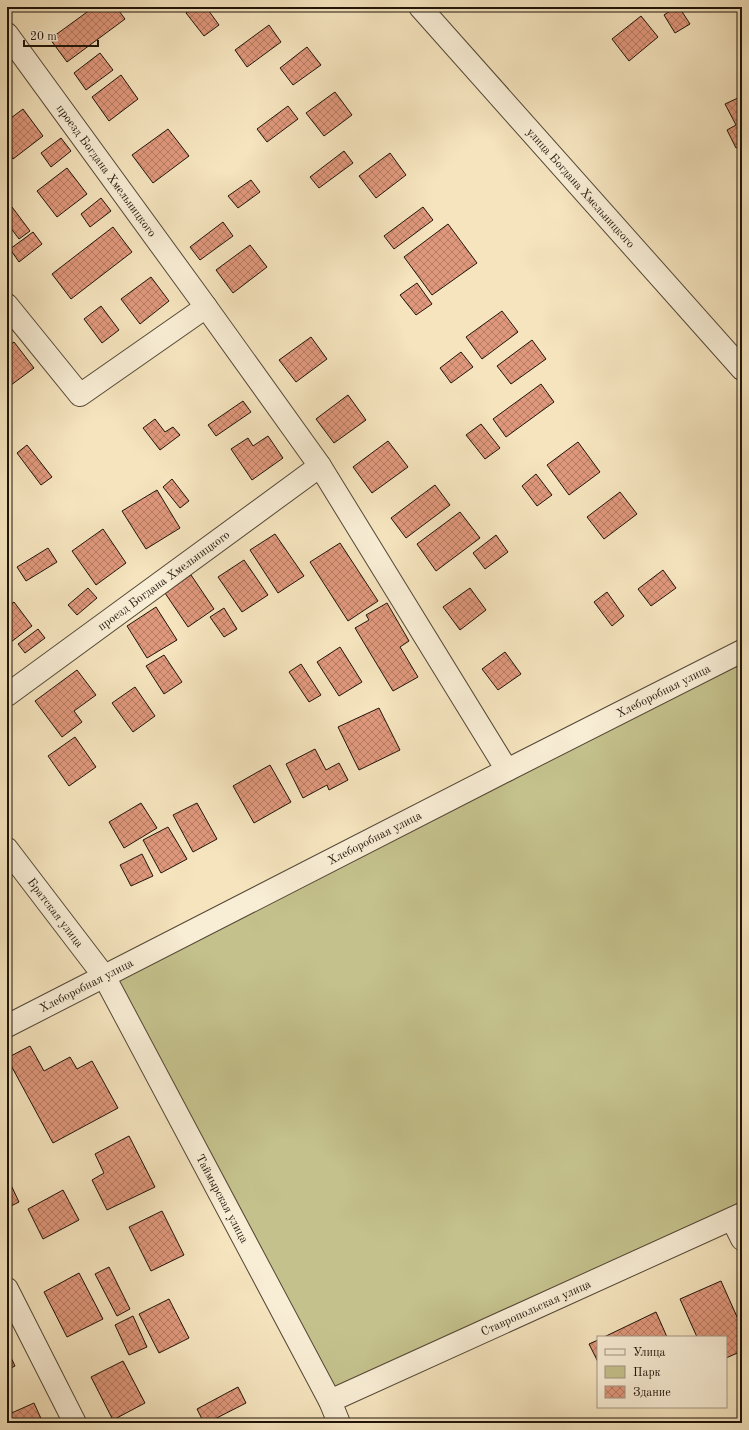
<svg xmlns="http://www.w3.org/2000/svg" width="749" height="1430" viewBox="0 0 749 1430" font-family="'Old Standard TT',serif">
  <defs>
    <pattern id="building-cross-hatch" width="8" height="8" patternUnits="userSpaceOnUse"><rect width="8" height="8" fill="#e0987c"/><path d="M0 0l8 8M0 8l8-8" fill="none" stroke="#b57b64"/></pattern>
  </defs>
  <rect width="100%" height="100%" fill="#f5e4be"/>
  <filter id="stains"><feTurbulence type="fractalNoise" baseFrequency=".005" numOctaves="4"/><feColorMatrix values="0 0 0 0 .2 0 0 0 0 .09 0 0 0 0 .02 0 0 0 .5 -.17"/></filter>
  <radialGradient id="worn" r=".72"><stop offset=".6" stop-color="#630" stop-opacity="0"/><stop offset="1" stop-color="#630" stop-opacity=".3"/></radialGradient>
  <polygon fill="#c4c18c" stroke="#726a4a" points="742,664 742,1207 337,1392 116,981 509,777"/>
  <g fill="url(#building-cross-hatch)" stroke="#1f1409">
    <polygon points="94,7 116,7 125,19 67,62 50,39"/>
    <polygon points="193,7 206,7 219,25 204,36 186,13"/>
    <polygon points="676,7 679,7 690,24 675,33 664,15"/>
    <polygon points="641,16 658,37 629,61 612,39"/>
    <polygon points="269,25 281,42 247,67 235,50"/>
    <polygon points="307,47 321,65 293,85 280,68"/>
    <polygon points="100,53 113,70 86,90 74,73"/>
    <polygon points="121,75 138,99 109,121 92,97"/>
    <polygon points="335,92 352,115 324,136 306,113"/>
    <polygon points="740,97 742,100 742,145 736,148 727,130 736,125 725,104"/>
    <polygon points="288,106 298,119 267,142 257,129"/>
    <polygon points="23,109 43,136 13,159 7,151 7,121"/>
    <polygon points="168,129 189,156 153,183 132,155"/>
    <polygon points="61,138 71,151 51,167 41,153"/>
    <polygon points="344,151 353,163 319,188 310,177"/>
    <polygon points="390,153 406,175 376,198 359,176"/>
    <polygon points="67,168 87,194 57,217 37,191"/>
    <polygon points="251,180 260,192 238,208 228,196"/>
    <polygon points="101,198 111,211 90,227 81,214"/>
    <polygon points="12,207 30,231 19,239 7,223 7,210"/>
    <polygon points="423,207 433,220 394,249 384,236"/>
    <polygon points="223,222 233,236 200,260 190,247"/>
    <polygon points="448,224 477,263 432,295 404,257"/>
    <polygon points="113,227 132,252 71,299 52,274"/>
    <polygon points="33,232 42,244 19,262 10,249"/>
    <polygon points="250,245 267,267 233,293 216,270"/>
    <polygon points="151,277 169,301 140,324 121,299"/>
    <polygon points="417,283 432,304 416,315 400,295"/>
    <polygon points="101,306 119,330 102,343 84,319"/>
    <polygon points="502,311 518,332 482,359 466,337"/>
    <polygon points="311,337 327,359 296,382 279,360"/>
    <polygon points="532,340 546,359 511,384 497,366"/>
    <polygon points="14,342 34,368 7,388 7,347"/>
    <polygon points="461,352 473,367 451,383 440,368"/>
    <polygon points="541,384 554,402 506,437 493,419"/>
    <polygon points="348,395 366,420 334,443 316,419"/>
    <polygon points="243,401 251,412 216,436 208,425"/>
    <polygon points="155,419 165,432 173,427 180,435 160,450 143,428"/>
    <polygon points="481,424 500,448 485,459 466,435"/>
    <polygon points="268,436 283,458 252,480 231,449 248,438 253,446"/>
    <polygon points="388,441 408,467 372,493 353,467"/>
    <polygon points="578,442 600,472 569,495 547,465"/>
    <polygon points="27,445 52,477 41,485 17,453"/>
    <polygon points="536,474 552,495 537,506 522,486"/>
    <polygon points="172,479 189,501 180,508 163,487"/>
    <polygon points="435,485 450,505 406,538 391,518"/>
    <polygon points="157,490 180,528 146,549 122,511"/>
    <polygon points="620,492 637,514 604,539 587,517"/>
    <polygon points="460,512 480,538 436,571 417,544"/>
    <polygon points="103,529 126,563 96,585 72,551"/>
    <polygon points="275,534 304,576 278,593 250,550"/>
    <polygon points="496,535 508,552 485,569 473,553"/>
    <polygon points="340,543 378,601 348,621 310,562"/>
    <polygon points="48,548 57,562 26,581 17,567"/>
    <polygon points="244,560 268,595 242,612 218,577"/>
    <polygon points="663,570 676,588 651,606 638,589"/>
    <polygon points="191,575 214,609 188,627 165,593"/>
    <polygon points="88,588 97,598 77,615 68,605"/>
    <polygon points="470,588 486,610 460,630 443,607"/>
    <polygon points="607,592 624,616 612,626 594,602"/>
    <polygon points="14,602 32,626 7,645 7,607"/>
    <polygon points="387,603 409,641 400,647 418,677 393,691 355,628 369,620 366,615"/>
    <polygon points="156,607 177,640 147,658 127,626"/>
    <polygon points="224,608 237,629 224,637 210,617"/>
    <polygon points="38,629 45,638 25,653 18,644"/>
    <polygon points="340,647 362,682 339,696 317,662"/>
    <polygon points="505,652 521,674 498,690 482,669"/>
    <polygon points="164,655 182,682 164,694 146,666"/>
    <polygon points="301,664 321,695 309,702 289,672"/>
    <polygon points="77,670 96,695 74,711 82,722 62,737 35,701"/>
    <polygon points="135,687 155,716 133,732 112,703"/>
    <polygon points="379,708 400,750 359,770 338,727"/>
    <polygon points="75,737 96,767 69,786 48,756"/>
    <polygon points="315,749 326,770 339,763 348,780 329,790 327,785 303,798 286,764"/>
    <polygon points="270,765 291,802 254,823 233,786"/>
    <polygon points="141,803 157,828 124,848 109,822"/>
    <polygon points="197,803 217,839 193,852 173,815"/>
    <polygon points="168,827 187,859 161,873 143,840"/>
    <polygon points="142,854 153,876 131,886 120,865"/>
    <polygon points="30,1046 44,1071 70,1057 77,1069 92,1061 118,1108 53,1143 7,1058"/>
    <polygon points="129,1136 155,1187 107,1210 92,1180 104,1173 95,1154"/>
    <polygon points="10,1183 19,1202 7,1208 7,1184"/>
    <polygon points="63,1190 79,1220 43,1239 28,1209"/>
    <polygon points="162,1211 184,1255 151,1271 129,1227"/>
    <polygon points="109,1267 130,1309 117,1316 95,1274"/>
    <polygon points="79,1273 103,1319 67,1337 44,1292"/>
    <polygon points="721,1281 742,1328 742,1351 726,1358 726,1337 697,1337 680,1299"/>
    <polygon points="169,1299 189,1338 159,1353 139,1314"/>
    <polygon points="656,1312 667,1337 604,1337"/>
    <polygon points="133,1316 147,1347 129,1355 115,1325"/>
    <polygon points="598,1340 598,1362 589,1344"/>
    <polygon points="7,1349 15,1366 7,1370"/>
    <polygon points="123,1361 145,1403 113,1420 91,1377"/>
    <polygon points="238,1387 246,1403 207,1423 204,1423 197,1409"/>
    <polygon points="34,1403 43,1423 7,1423 7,1415"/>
  </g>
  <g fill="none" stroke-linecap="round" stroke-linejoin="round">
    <g stroke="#544836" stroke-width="24">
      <g id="minor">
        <path id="s1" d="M420 7 742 369"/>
        <path id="s2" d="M7 34 206 307 320 466 507 770"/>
        <polyline points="7,305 80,395 206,307"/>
        <path id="s3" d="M7 695 320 466"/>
        <path id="s4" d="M7 849 104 976 330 1401 339 1423"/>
        <path id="s5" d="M7 1026 507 770 742 651"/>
        <polyline points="732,1219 742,1239"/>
        <polyline points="7,1289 75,1423"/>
        <path id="s6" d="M330 1401 742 1214"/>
      </g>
    </g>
    <use href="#minor" stroke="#f8edd5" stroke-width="22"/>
  </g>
  <g text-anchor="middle" stroke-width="3.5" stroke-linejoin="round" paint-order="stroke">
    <g font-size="12" fill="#1f1409" stroke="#f8edd5">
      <text dy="4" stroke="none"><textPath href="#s2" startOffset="169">проезд Богдана Хмельницкого</textPath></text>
      <text dy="4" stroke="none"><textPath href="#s1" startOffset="242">улица Богдана Хмельницкого</textPath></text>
      <text dy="4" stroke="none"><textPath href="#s3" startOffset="194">проезд Богдана Хмельницкого</textPath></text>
      <text dy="4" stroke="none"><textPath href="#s5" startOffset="737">Хлеборобная улица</textPath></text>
      <text dy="4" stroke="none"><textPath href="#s5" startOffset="413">Хлеборобная улица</textPath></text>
      <text dy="4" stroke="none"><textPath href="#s4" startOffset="80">Братская улица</textPath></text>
      <text dy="4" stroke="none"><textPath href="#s5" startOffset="89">Хлеборобная улица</textPath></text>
      <text dy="4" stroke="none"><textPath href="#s4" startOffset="412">Таймырская улица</textPath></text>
      <text dy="4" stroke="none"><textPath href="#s6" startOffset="226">Ставропольская улица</textPath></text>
    </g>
  </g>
  <rect width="749" height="1430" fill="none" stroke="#f5e4be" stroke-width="24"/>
  <rect x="8" y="8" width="733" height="1414" fill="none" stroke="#1f1409" stroke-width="2"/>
  <rect x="12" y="12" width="725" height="1406" fill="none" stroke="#1f1409"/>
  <rect x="597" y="1336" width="130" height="72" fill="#f8edd5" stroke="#a19683"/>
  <rect x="605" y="1349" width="20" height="6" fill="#f8edd5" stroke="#a19683"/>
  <text x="633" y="1356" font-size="12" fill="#1f1409">Улица</text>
  <rect x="605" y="1366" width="20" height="12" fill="#c4c18c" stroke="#a19683"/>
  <text x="633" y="1376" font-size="12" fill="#1f1409">Парк</text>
  <rect x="605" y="1386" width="20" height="12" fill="url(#building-cross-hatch)" stroke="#a19683"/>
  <text x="633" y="1396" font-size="12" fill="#1f1409">Здание</text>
  <path d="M24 40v6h74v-6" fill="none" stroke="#1f1409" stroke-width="2"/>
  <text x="30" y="40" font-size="12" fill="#1f1409" stroke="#f8edd5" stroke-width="3" paint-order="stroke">20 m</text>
  <rect width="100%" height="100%" filter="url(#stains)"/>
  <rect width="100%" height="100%" fill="url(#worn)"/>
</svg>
